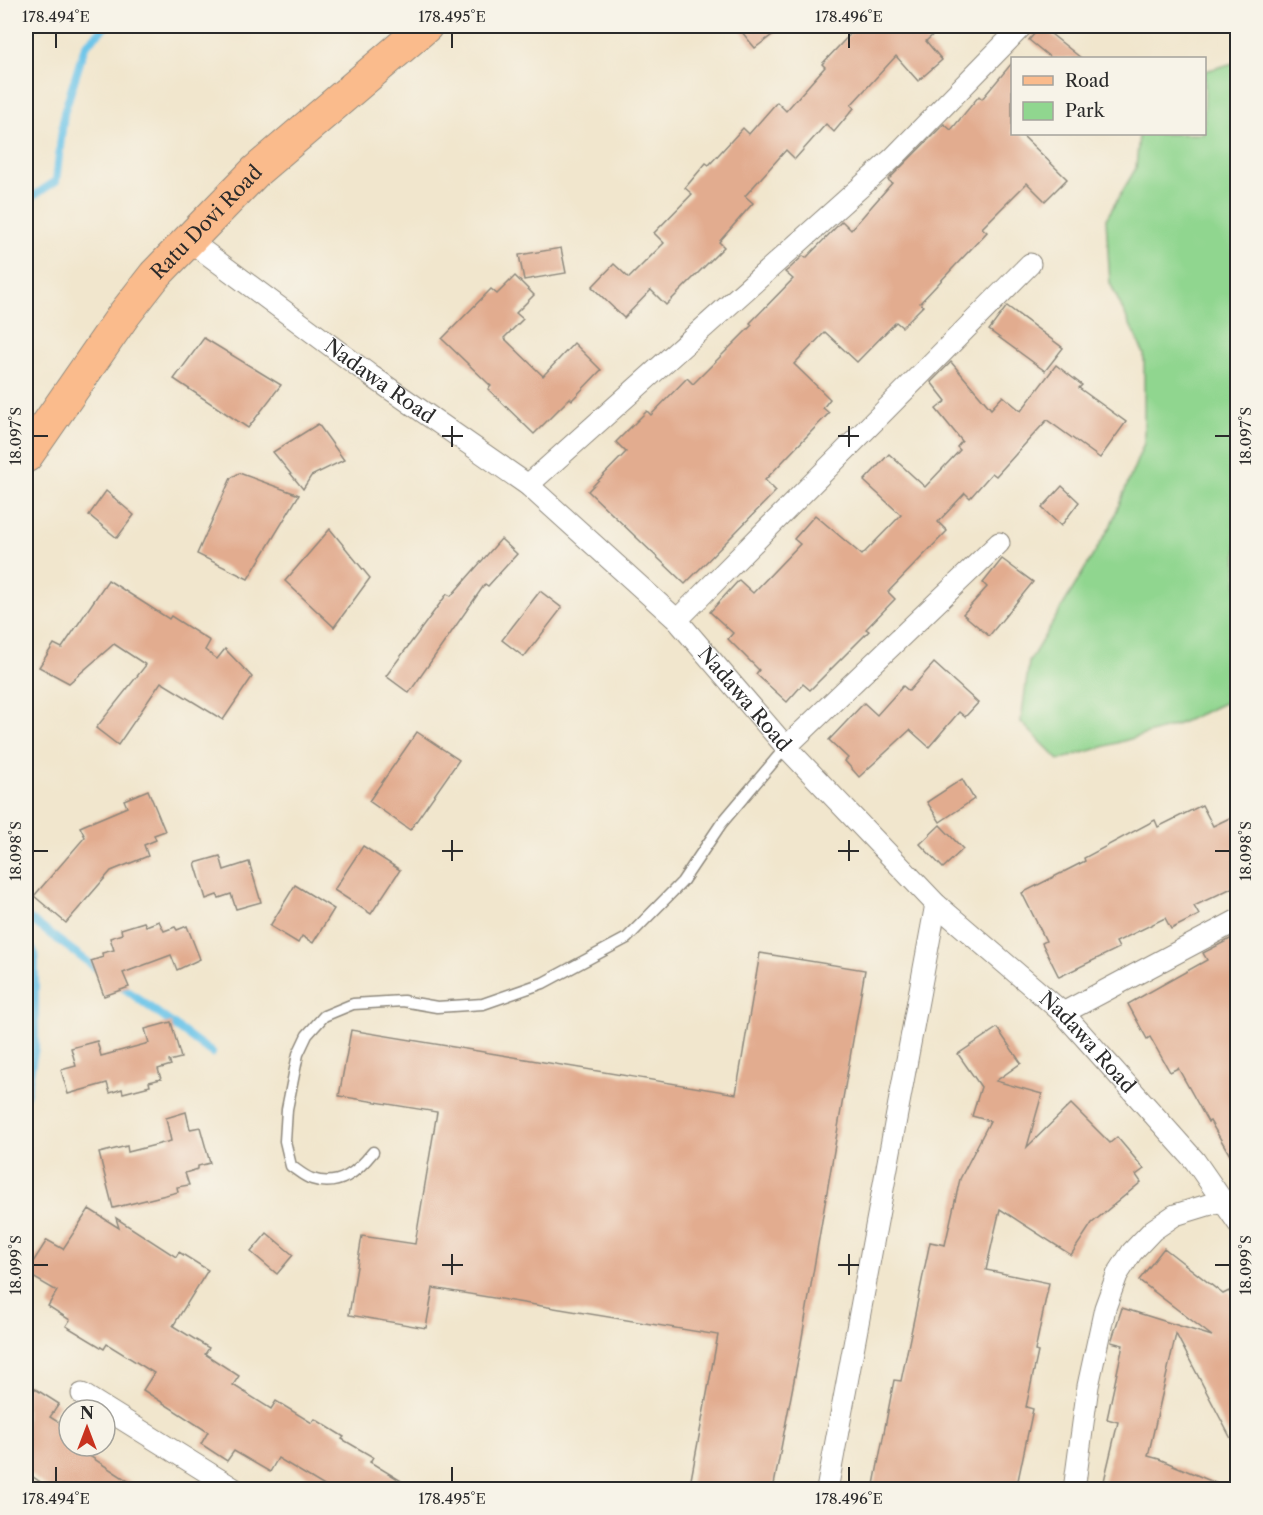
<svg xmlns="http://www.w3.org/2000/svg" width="1263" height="1515" viewBox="0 0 1263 1515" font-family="'Libre Caslon Text',serif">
  <rect width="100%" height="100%" fill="#f7f3e8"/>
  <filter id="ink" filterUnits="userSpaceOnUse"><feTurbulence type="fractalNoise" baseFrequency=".0167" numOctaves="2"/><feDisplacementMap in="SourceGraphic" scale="12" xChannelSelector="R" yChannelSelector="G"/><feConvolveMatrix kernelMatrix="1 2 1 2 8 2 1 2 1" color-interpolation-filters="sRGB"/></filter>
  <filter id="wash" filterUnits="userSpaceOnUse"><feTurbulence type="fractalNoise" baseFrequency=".008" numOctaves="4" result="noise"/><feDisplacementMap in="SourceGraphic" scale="24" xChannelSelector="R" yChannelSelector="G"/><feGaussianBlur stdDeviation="1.35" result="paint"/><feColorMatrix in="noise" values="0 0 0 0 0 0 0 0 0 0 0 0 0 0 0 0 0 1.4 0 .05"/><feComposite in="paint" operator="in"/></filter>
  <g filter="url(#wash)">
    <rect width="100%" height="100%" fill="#f1e6cd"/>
    <polygon fill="#90d68f" stroke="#5e805d" stroke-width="1.5" points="1237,62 1237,697 1174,726 1059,760 1021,722 1029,662 1110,527 1144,443 1144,354 1110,283 1106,219 1136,168 1139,134 1204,134 1205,71"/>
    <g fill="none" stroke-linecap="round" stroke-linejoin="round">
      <g stroke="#6bc4e9" stroke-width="8">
        <polyline points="26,201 56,181 64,113 85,46 106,26"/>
        <polyline points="26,916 100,971"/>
        <polyline points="26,940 35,954 35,1047 26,1095"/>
        <polyline points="117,983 212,1053"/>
      </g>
    </g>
    <g id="blocks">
      <g fill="#e2ac8f">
        <polygon points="737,26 784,26 755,48"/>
        <polygon points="858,26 943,26 926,41 942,60 918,81 896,56 851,105 854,108 834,132 826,124 795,159 786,150 745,196 753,203 719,242 724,247 666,305 651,290 624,318 592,287 614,264 629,278 664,243 654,233 692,194 685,188 706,163 709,165 743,128 749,134 777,102 786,111 825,67 822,64"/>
        <polygon points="1041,26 1081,58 1051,58 1029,40"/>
        <polygon points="1012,63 1012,134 1021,134 1067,179 1045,201 1027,183 982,228 987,232 920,303 923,306 902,327 896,322 857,362 825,332 794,364 830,399 823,408 829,413 765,480 776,491 685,584 588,491 626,452 616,442 647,411 651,415 687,378 693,384 752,325 750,323 793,279 785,272 789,269 803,256 806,258 842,221 851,230 892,183 888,180 944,124 951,130 979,96 982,99"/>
        <polygon points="561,248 566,273 524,280 519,255"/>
        <polygon points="515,276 534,295 516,313 523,319 504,338 543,376 574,343 601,370 572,400 570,398 534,434 488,389 491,386 442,339 491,289 497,294"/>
        <polygon points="1007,306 1063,348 1045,371 989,330"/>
        <polygon points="204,338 281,385 248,428 174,379"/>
        <polygon points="951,362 991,409 1003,396 1021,411 1056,365 1082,385 1079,388 1126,422 1100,458 1047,420 996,476 992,473 970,498 965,493 938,522 947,531 888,592 895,599 866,629 869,631 810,690 803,684 787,702 756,674 759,670 728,639 733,633 710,612 739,580 753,593 800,544 794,539 815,515 862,555 901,515 864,481 889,454 925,487 960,450 957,447 962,441 936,409 946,401 931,382"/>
        <polygon points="318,424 344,460 311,476 303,489 273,452"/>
        <polygon points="239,473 299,495 248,579 197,554 231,478"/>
        <polygon points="1062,486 1079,502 1061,526 1042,508"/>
        <polygon points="106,491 134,515 117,538 89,515"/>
        <polygon points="330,529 370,578 334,627 285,581"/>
        <polygon points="501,539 517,554 488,586 485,584 409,693 386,676 447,594 451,596"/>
        <polygon points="1002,559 1033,582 989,636 963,614 987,587 983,583"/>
        <polygon points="108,580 169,619 171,616 210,641 205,650 217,659 225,649 252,677 223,720 161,682 118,745 96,728 146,665 114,644 69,683 39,667 54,644 62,648"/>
        <polygon points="540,591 562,608 524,657 502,640"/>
        <polygon points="934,663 978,703 965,717 959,712 929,747 910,730 859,777 845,761 848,758 829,740 864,703 877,715 903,686 909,691"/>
        <polygon points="417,732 459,760 410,830 369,801"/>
        <polygon points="962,779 974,799 940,822 927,802"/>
        <polygon points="148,790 165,831 154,835 156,840 144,845 148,856 111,871 66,923 34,896 85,837 80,827 127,807 124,800"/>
        <polygon points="1202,805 1213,826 1238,814 1238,885 1194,906 1199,915 1171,929 1165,918 1116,942 1119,948 1059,977 1042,943 1046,941 1022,893 1085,861 1084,858 1155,820 1158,827"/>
        <polygon points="940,825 963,849 943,868 920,844"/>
        <polygon points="363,846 400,870 371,914 334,890"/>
        <polygon points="220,856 224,870 249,862 261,902 236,909 231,894 219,898 217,895 206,899 195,863"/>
        <polygon points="295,885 334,909 313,943 302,936 298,943 270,926"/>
        <polygon points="159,921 164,931 175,927 177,930 187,926 200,959 177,970 171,955 123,973 129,987 104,996 91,961 103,957 102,953 114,950 110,938 122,934 121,929 144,922 146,926"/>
        <polygon points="1238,935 1238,1169 1210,1121 1208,1122 1178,1068 1170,1072 1150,1037 1147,1039 1128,1004 1207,960 1203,953"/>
        <polygon points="760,953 865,970 800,1349 773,1490 689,1490 718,1335 433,1288 426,1328 349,1315 362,1236 415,1244 437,1112 339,1096 351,1030 736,1094"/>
        <polygon points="171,1022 181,1058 169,1061 171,1065 158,1069 161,1079 149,1082 150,1086 123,1093 122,1089 110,1093 107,1083 68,1094 61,1070 76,1066 71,1048 97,1041 101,1056 149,1043 145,1029"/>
        <polygon points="997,1028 1021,1063 996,1081 1042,1094 1027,1147 1071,1104 1110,1143 1117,1137 1144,1169 1136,1175 1141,1182 1092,1223 1071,1255 1000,1209 986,1270 1049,1283 1035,1351 1038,1352 1026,1407 1033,1409 1016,1490 873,1490 894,1380 901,1381 930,1242 945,1245 960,1179 990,1121 972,1116 981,1087 958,1054"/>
        <polygon points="186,1112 190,1129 200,1127 210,1163 198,1166 198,1169 185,1173 189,1185 177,1187 178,1192 113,1208 99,1153 127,1146 128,1152 171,1141 166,1118"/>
        <polygon points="89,1209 119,1228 116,1218 176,1257 179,1252 208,1270 173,1326 209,1348 205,1354 239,1376 233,1385 271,1409 276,1401 312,1423 315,1419 344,1437 342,1439 373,1457 370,1462 416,1490 331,1490 278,1458 270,1472 234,1451 227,1461 201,1444 208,1432 143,1390 154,1373 107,1344 104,1349 66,1326 70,1320 48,1306 57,1291 26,1273 47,1240 63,1249"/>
        <polygon points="267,1233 293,1255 277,1274 251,1252"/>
        <polygon points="1164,1248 1223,1294 1229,1291 1238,1308 1238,1452 1176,1334 1148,1456 1159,1459 1232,1490 1125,1490 1103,1485 1118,1422 1107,1419 1123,1345 1111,1342 1122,1308 1212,1336 1139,1280"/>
        <polygon points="26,1383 59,1404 50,1417 69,1429 69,1446 94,1446 88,1455 142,1490 52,1490 26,1472"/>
      </g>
    </g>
  </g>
  <g filter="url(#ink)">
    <use href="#blocks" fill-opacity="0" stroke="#8e887c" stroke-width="1.5"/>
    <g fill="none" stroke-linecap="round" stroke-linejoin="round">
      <g stroke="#8e887c" stroke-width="13">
        <path id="service" d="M373 1152C357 1172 339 1188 312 1179 305 1177 297 1170 291 1166L285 1141 287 1109 298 1054 307 1035 324 1016 353 1004 403 1001 437 1007 483 1004 543 983 627 938 682 882 721 824 786 747"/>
      </g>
      <g stroke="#8e887c" stroke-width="23">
        <g id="minor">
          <path id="s1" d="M190 241 370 375 528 485 677 620 786 747 936 904 1063 1013 1195 1161 1238 1223"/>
          <polyline points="528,485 893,158 1022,26"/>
          <polyline points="677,620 1030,264"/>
          <polyline points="786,747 999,543"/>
          <polyline points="1063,1013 1238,920"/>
          <polyline points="82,1394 236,1490"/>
          <polyline points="827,1490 936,904"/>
          <polyline points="1074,1490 1088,1386 1105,1308 1117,1275 1132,1252 1153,1230 1175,1215 1224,1200"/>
        </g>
      </g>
      <g stroke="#8e887c" stroke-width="35">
        <g id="primary">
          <path id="s2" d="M26 456 123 316 155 275 256 171 426 26"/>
        </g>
      </g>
      <use href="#service" stroke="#fff" stroke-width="10"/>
      <use href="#minor" stroke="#fff" stroke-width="21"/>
      <use href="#primary" stroke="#fabb8c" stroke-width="33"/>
    </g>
  </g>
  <path fill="none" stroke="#2b2b2b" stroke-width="2" d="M56 33V48M452 33V48M849 33V48M452 426V447M849 426V447M33 436H48M442 436H463M838 436H859M1215 436H1230M452 840V861M849 840V861M33 851H48M442 851H463M838 851H859M1215 851H1230M452 1254V1275M849 1254V1275M33 1265H48M442 1265H463M838 1265H859M1215 1265H1230M56 1467V1482M452 1467V1482M849 1467V1482"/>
  <g text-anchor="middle" stroke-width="4.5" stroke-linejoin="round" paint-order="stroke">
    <g font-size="20" fill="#2b2b2b" stroke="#f7f3e8">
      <text dy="7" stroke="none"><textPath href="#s2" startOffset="296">Ratu Dovi Road</textPath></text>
      <text dy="7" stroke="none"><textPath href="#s1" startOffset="236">Nadawa Road</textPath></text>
      <text dy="7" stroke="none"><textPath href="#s1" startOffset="722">Nadawa Road</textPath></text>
      <text dy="7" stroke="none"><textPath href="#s1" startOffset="1208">Nadawa Road</textPath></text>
    </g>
  </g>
  <rect width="1263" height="1515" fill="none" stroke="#f7f3e8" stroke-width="66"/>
  <rect x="1011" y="57" width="195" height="78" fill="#f7f3e8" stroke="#a5a39c" stroke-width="1.5"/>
  <rect x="1023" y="76" width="30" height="9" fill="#fabb8c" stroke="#a5a39c" stroke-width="1.5"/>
  <text x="1065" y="87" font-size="18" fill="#2b2b2b">Road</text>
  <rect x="1023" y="102" width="30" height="18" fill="#90d68f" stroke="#a5a39c" stroke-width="1.5"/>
  <text x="1065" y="117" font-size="18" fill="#2b2b2b">Park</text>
  <g transform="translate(87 1428)"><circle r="28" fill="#f7f3e8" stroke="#a5a39c" stroke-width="1.5"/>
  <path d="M0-4.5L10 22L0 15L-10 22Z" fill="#c8321e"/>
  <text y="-9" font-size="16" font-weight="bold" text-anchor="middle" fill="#2b2b2b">N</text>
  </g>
  <rect x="33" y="33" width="1197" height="1449" fill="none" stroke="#2b2b2b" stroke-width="2"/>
  <g font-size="15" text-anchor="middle" fill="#2b2b2b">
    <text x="56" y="22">178.494°E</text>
    <text x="452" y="22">178.495°E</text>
    <text x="849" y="22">178.496°E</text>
    <text transform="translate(16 436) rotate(-90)" y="5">18.097°S</text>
    <text transform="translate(1246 436) rotate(-90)" y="5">18.097°S</text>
    <text transform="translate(16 851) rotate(-90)" y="5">18.098°S</text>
    <text transform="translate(1246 851) rotate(-90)" y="5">18.098°S</text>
    <text transform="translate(16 1265) rotate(-90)" y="5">18.099°S</text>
    <text transform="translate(1246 1265) rotate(-90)" y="5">18.099°S</text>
    <text x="56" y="1504">178.494°E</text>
    <text x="452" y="1504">178.495°E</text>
    <text x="849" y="1504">178.496°E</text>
  </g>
</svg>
